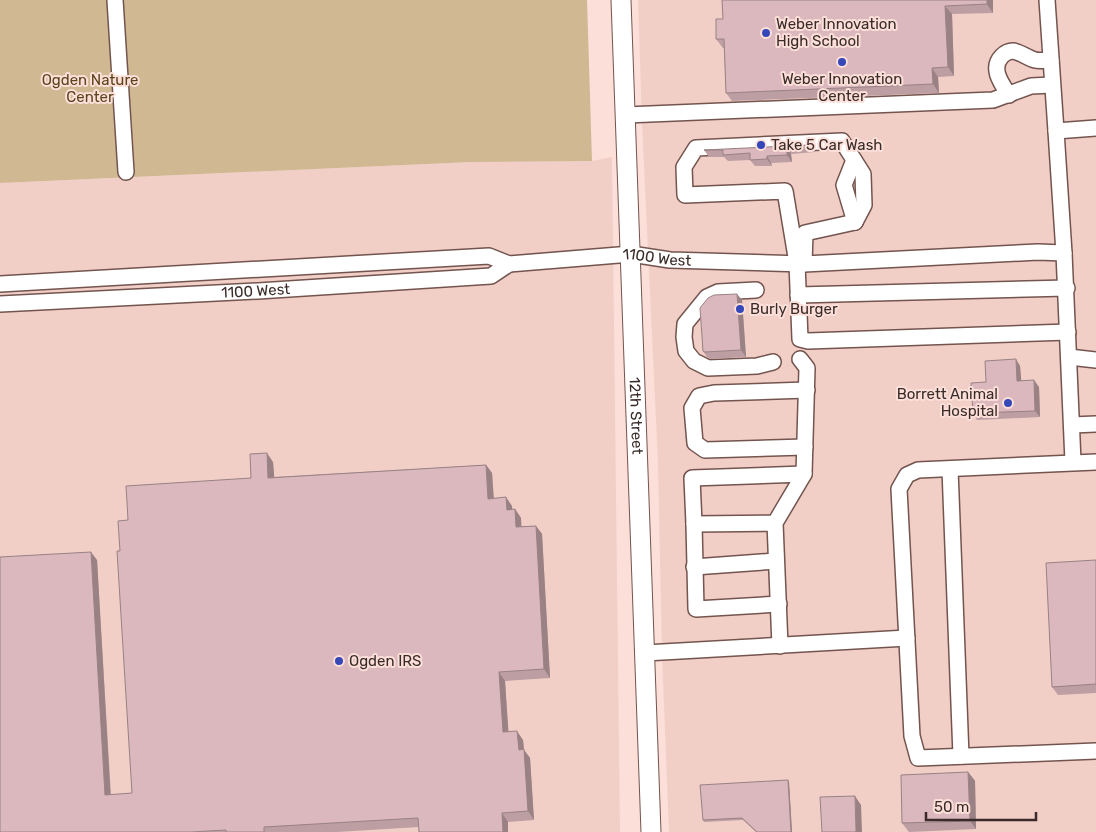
<svg xmlns="http://www.w3.org/2000/svg" width="1096" height="832" viewBox="0 0 1096 832" font-family="Rubik,sans-serif">
  <rect width="100%" height="100%" fill="#fcdfd9"/>
  <g fill="#f1cfc7">
    <polygon points="638,0 1096,0 1096,832 669,832 662,654 658,462 642,123"/>
    <polygon points="612,157 620,832 0,832 0,183 471,162 592,161"/>
  </g>
  <polygon fill="#cfb892" points="0,0 587,0 592,161 471,162 0,183"/>
  <g fill="none" stroke-linecap="round" stroke-linejoin="round">
    <g stroke="#73544e" stroke-width="18">
      <g id="minor">
        <polyline points="115,0 126,172"/>
        <polyline points="1047,0 1056,131"/>
        <path d="M1009 95C1001 83 990 68 1002 56 1005 53 1009 51 1013 51 1021 52 1027 58 1035 60 1039 61 1046 60 1051 60"/>
        <polyline points="626,115 993,100 1031,86 1052,85"/>
        <polyline points="854,160 844,185 855,222"/>
        <polyline points="855,222 864,205 863,174 842,141 696,148 684,167 685,195 785,191 797,263 800,339 808,341 1068,332"/>
        <polyline points="1064,253 1056,131 1096,128"/>
        <polyline points="804,264 805,233 855,222"/>
        <path id="s1" d="M0 284 489 256 509 264 631 254 670 260 804 264 1038 252 1064 253 1073 462"/>
        <polyline points="756,290 718,292 707,297 685,324 684,337 686,351 694,361 708,368 757,366 773,362"/>
        <polyline points="798,295 1067,288"/>
        <path id="s2" d="M0 304 258 291 491 276 509 264"/>
        <polyline points="1069,357 1096,360"/>
        <polyline points="800,359 807,368 804,474"/>
        <polyline points="1072,425 1096,424"/>
        <polyline points="805,447 705,450 695,443 692,408 699,396 714,393 807,390"/>
        <polyline points="1096,462 918,470 907,475 899,489 912,736 918,758 1096,751"/>
        <polyline points="950,469 961,756"/>
        <polyline points="775,523 804,474 692,478 694,524 775,523 780,646"/>
        <polyline points="694,524 696,609 779,604"/>
        <polyline points="694,567 776,561"/>
        <polyline points="645,653 907,638"/>
      </g>
    </g>
    <g stroke="#73544e" stroke-width="21">
      <g id="major">
        <path id="s3" d="M621 0 651 832"/>
      </g>
    </g>
    <use href="#minor" stroke="#fff" stroke-width="15"/>
    <use href="#major" stroke="#fff" stroke-width="19"/>
  </g>
  <g fill="#bc9ea3">
    <polygon points="722,0 993,0 993,13 952,14 954,76 938,77 939,93 732,101 726,93 724,48 723,48 716,39 723,19"/>
    <polygon points="810,145 815,152 791,154 792,162 771,163 772,166 755,166 750,160 728,161 724,157 709,157 704,150"/>
    <polygon points="742,300 746,357 710,359 707,357 703,351"/>
    <polygon points="1020,366 1021,381 1039,387 1040,417 977,420 973,413 986,382"/>
    <polygon points="273,462 274,477 486,465 492,473 494,498 512,506 512,510 515,509 521,518 521,526 536,526 542,534 550,678 505,681 508,731 523,740 524,750 530,758 534,820 508,822 508,832 419,832 419,827 337,832 0,832 97,560 111,795 132,793 120,551 128,520 251,478"/>
    <polygon points="1096,560 1096,693 1058,695 1052,687"/>
    <polygon points="968,772 975,781 976,829 909,832 902,823"/>
    <polygon points="789,782 792,832 756,832 743,820 704,822 703,820"/>
  </g>
  <g fill="#998184">
    <polygon points="987,0 993,0 993,13 987,4"/>
    <polygon points="945,6 952,14 954,76 948,67"/>
    <polygon points="932,68 938,77 939,93 933,84"/>
    <polygon points="787,147 791,154 792,162 787,155"/>
    <polygon points="767,156 771,163 772,166 767,159"/>
    <polygon points="737,294 742,300 746,357 741,350"/>
    <polygon points="1016,359 1020,366 1022,388 1017,381"/>
    <polygon points="1034,380 1039,387 1040,417 1035,411"/>
    <polygon points="267,453 273,462 275,486 268,478"/>
    <polygon points="486,465 492,473 494,507 488,499"/>
    <polygon points="506,497 512,506 513,519 507,510"/>
    <polygon points="515,509 521,518 522,536 516,527"/>
    <polygon points="536,526 542,534 550,678 544,669"/>
    <polygon points="91,552 97,560 111,804 105,795"/>
    <polygon points="499,672 505,681 509,740 503,732"/>
    <polygon points="517,731 523,740 524,750 530,758 534,820 528,811 519,750"/>
    <polygon points="968,772 975,781 976,829 970,821"/>
    <polygon points="788,780 789,782 792,832 791,832"/>
    <polygon points="855,796 861,805 862,832 856,832"/>
    <polygon points="502,813 508,822 508,832 503,832"/>
  </g>
  <g fill="#dbb8bd" stroke="#998184">
    <polygon points="722,0 987,0 987,4 945,6 948,67 932,68 933,84 726,93 724,39 716,39 716,19 723,19"/>
    <polygon points="810,145 787,147 787,155 767,156 767,159 750,160 750,153 723,155 723,150 704,150"/>
    <polygon points="737,294 741,350 705,352 703,351 700,308 708,298 714,295"/>
    <polygon points="1016,359 1017,381 1034,380 1035,411 973,413 971,383 986,382 985,361"/>
    <polygon points="267,453 268,478 486,465 488,499 506,497 507,510 515,509 516,527 536,526 544,669 499,672 503,732 517,731 519,750 524,749 528,811 502,813 503,832 419,832 418,818 264,827 264,832 226,832 226,830 191,832 0,832 0,557 91,552 105,795 132,793 117,551 120,551 118,521 128,520 126,486 251,478 250,454"/>
    <polygon points="1096,560 1096,684 1052,687 1046,563"/>
    <polygon points="968,772 970,821 902,823 901,775"/>
    <polygon points="788,780 791,832 757,832 742,818 703,820 700,785"/>
    <polygon points="855,796 856,832 822,832 820,797"/>
  </g>
  <g fill="#3548ba" stroke="#fcdfd9" stroke-width="2">
    <circle cx="766" cy="33" r="5"/>
    <circle cx="842" cy="62" r="5"/>
    <circle cx="761" cy="145" r="5"/>
    <circle cx="740" cy="309" r="5"/>
    <circle cx="1008" cy="403" r="5"/>
    <circle cx="339" cy="661" r="5"/>
  </g>
  <g text-anchor="middle" stroke-width="4" stroke-linejoin="round" paint-order="stroke">
    <g font-size="15" fill="#392b28" stroke="#fcdfd9" text-anchor="start">
      <text x="776" y="29">Weber Innovation<tspan x="776" dy="17">High School</tspan></text>
      <text x="842" y="84" text-anchor="middle">Weber Innovation<tspan x="842" dy="17">Center</tspan></text>
      <text x="771" y="150">Take 5 Car Wash</text>
      <text x="750" y="314">Burly Burger</text>
      <text x="998" y="399" text-anchor="end">Borrett Animal<tspan x="998" dy="17">Hospital</tspan></text>
      <text x="349" y="666">Ogden IRS</text>
    </g>
    <g font-size="15" fill="#5b441b" stroke="#fcdfd9">
      <text x="90" y="85">Ogden Nature<tspan x="90" dy="17">Center</tspan></text>
    </g>
    <g font-size="15" fill="#392b28" stroke="#fcdfd9">
      <text dy="5" stroke="none"><textPath href="#s1" startOffset="660">1100 West</textPath></text>
      <text dy="5" stroke="none"><textPath href="#s2" startOffset="256">1100 West</textPath></text>
      <text dy="5" stroke="none"><textPath href="#s3" startOffset="416">12th Street</textPath></text>
    </g>
  </g>
  <path d="M926 812v8h110v-8" fill="none" stroke="#392b28" stroke-width="2.5"/>
  <text x="934" y="812" font-size="15" fill="#392b28" stroke="#fcdfd9" stroke-width="4" paint-order="stroke">50 m</text>
</svg>
